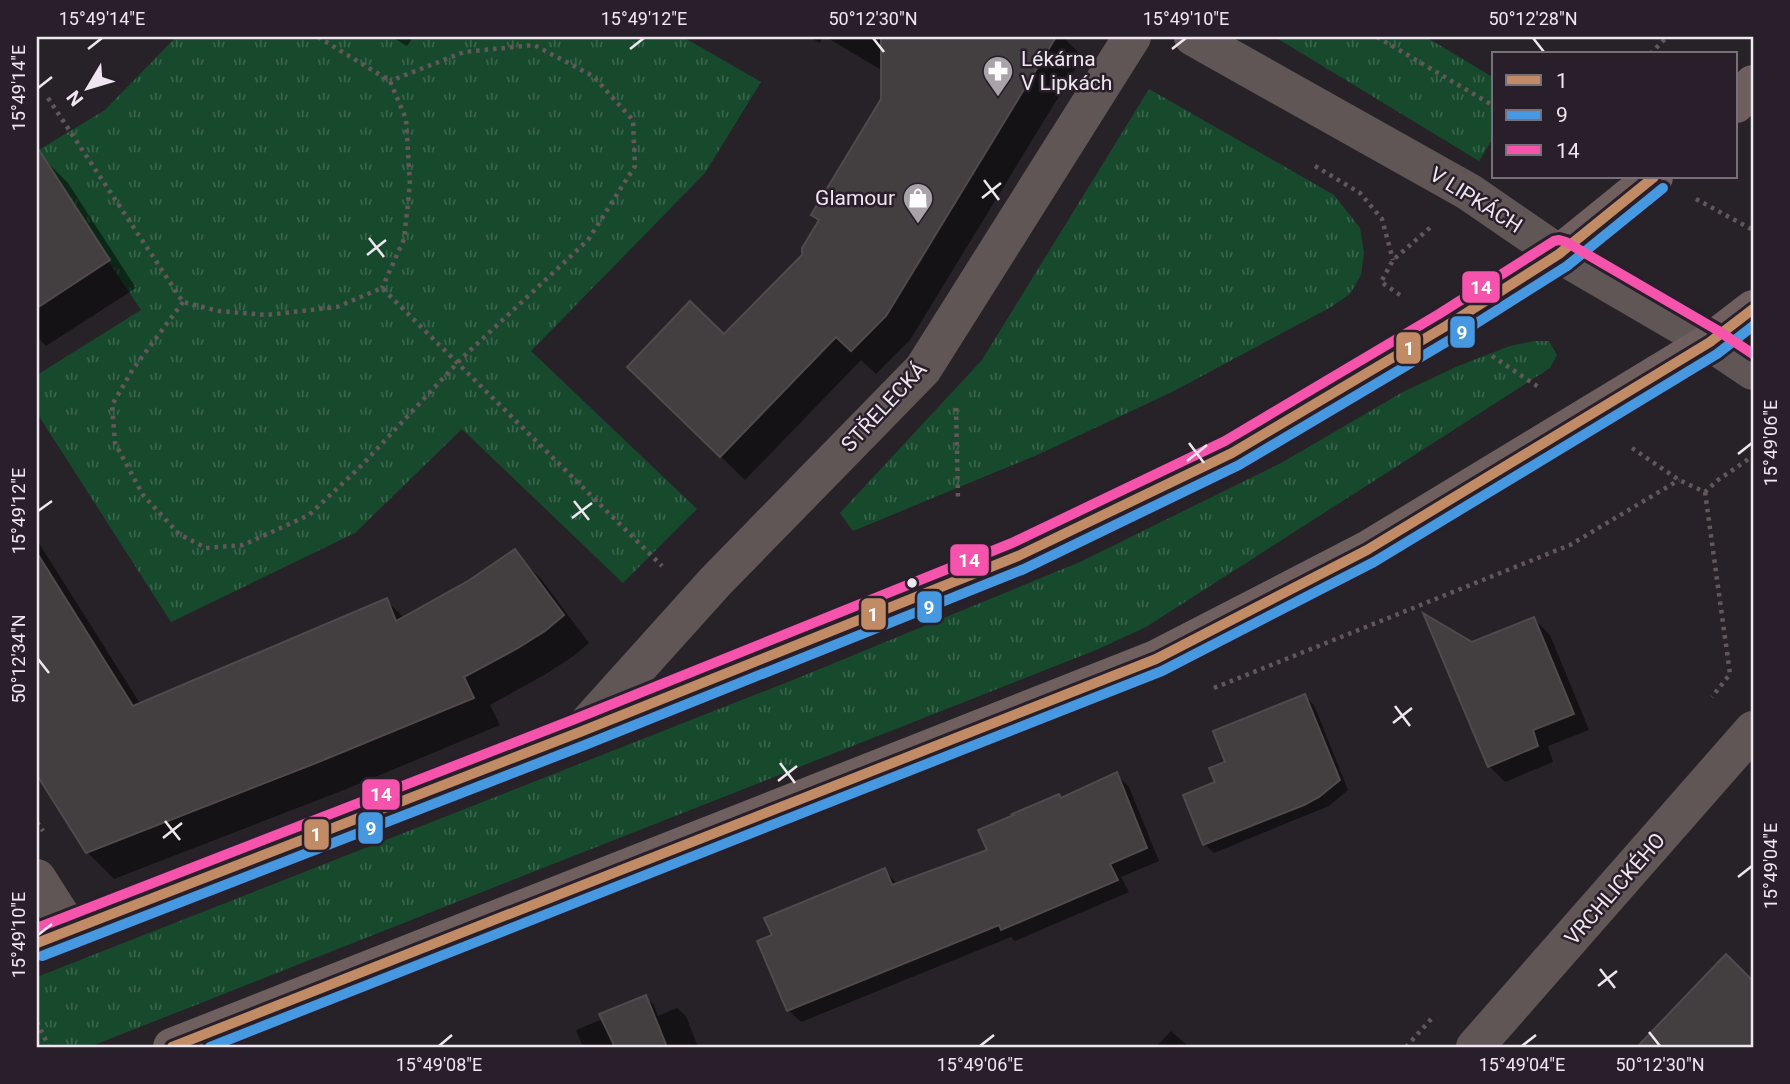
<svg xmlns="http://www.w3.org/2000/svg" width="1790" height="1084" viewBox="0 0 1790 1084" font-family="Roboto,sans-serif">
  <defs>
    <pattern id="grass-tufts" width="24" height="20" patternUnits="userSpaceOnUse" patternTransform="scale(1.75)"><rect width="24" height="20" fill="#174a2d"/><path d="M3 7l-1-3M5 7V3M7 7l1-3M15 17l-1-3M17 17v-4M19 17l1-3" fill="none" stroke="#39644c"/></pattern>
  </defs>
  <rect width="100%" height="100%" fill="#272228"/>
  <g fill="url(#grass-tufts)">
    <polygon points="176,37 683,37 761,82 705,173 531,351 697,509 623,583 462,429 355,533 171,622 37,413 37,375 141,310 37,155 37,151 105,110"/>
    <polygon points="1275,37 1426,37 1494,78 1494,136 1479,161"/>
    <polygon points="1149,89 1334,195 1360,228 1364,253 1361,275 1350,294 1331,307 1172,392 1037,455 853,531 840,513 982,360"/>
    <polygon points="1534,341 1549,341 1557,355 1550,368 1146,627 1096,650 89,1047 37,1047 37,977 798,678 1080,562 1281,463 1403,392 1458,366 1510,346"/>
  </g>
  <g fill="#0007">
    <polygon points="392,37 413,37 407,46"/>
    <polygon points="809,37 823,37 820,43"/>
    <polygon points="826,37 1063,37 1083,57 910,340 876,374 861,360 745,480 653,391 724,337 804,256 820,222 813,215 883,100 883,71"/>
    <polygon points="41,156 68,183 136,288 46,346 37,337 37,158"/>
    <polygon points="37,540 141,705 387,601 404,618 469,583 514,552 541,579 589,643 572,657 546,674 490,705 500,725 344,790 114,879 87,852 37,771"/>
    <polygon points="1534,619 1550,635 1589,730 1548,746 1553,762 1505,782 1489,766 1472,644"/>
    <polygon points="1304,696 1314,705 1348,790 1329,806 1214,853 1204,844 1227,763"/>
    <polygon points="1116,774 1129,787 1159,861 1121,877 1129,892 1015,941 1011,937 801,1022 788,1010 885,871 898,885 989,851 1061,799"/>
    <polygon points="1726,956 1753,983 1753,1047 1640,1047"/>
    <polygon points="646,997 654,1005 658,1016 677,1008 686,1016 698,1047 583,1047 576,1030 603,1019"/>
    <polygon points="1171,1031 1189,1047 1156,1047"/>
  </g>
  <g fill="#433e3f" stroke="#504a4c" stroke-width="2">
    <polygon points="881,37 1056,37 886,316 851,351 836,337 720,457 627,367 690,301 724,334 802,255 802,248 819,220 811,215 881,99"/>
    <polygon points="37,147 110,260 37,308"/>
    <polygon points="515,549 564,615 545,631 518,648 464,677 474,698 316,763 86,853 37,775 37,553 133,706 387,598 396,621 468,581"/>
    <polygon points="1423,613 1472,642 1534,617 1574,714 1533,730 1538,746 1488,767"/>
    <polygon points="1305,694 1340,780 1319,797 1304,805 1203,845 1183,795 1215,782 1209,768 1225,762 1213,731"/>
    <polygon points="1117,772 1147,848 1110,864 1118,880 1001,930 999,925 787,1011 757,941 772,935 764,918 885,868 892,885 987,850 978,830 1014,815 1012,814 1059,794 1061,798"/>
    <polygon points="1726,954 1753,981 1753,1047 1637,1047"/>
    <polygon points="646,995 667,1047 615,1047 599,1014"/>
  </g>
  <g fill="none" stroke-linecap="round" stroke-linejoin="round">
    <g stroke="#62585a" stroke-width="4.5" stroke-dasharray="3.5 5" stroke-linecap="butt">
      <polyline points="318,37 390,81 406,119 410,184 404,239 382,288"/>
      <polyline points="1377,37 1494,106"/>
      <polyline points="1650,54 1667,37"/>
      <polyline points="48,98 183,302 219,311 266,315 337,307 382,288 662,566"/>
      <polyline points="1315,166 1360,193 1382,219 1393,260"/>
      <polyline points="1696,199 1753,230"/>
      <polyline points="1400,295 1381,282 1393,260 1432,226"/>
      <polyline points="183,302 133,369 112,405 115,443 143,495 179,534 206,548 243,545 309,515 361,466 462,358 588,240 635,166 633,120 593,76 534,45 464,52 390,81"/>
      <polyline points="1492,356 1540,388"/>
      <polyline points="956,408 958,501"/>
      <polyline points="1632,448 1679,480 1705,492 1718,480 1753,456"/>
      <polyline points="1705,492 1730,674 1712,697"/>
      <polyline points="1214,688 1570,545 1679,480"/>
      <polyline points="37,822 43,831"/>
      <polyline points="37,1022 49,1047"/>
      <polyline points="1406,1047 1433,1017"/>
    </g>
    <g stroke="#615656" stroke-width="38">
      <polyline points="1193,37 1469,192 1559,254 1710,342 1753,371"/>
      <polyline points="580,732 715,582 923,369 1132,37"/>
      <polyline points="37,878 70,930"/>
      <polyline points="1475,1047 1753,730"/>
    </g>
    <g stroke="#6f5f5f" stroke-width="38">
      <polyline points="1736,104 1753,84"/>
      <polyline points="37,943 580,732 1018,556 1232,453 1446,326 1559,254 1654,177"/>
      <polyline points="172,1047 1156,659 1367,550 1710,342 1753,309"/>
    </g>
    <g stroke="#291f2b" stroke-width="16">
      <g id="bus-1">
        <polyline points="37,943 580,732 1018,556 1232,453 1446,326 1559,254 1654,177"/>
        <polyline points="172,1047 1156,659 1367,550 1710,342 1753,309"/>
      </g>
    </g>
    <g stroke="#291f2b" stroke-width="16">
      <g id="bus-2">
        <polyline points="42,956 585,745 1024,569 1239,465 1453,338 1567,266 1663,188"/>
        <polyline points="210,1047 1162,671 1374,562 1717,354 1753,326"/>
      </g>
    </g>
    <g stroke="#291f2b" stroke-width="16">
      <polyline id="bus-3" points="37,928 575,719 1012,543 1225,441 1439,314 1554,241 1559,240 1566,242 1717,330 1753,354"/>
    </g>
    <use href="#bus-1" stroke="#c18c65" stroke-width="10"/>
    <use href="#bus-2" stroke="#4699e1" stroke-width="10"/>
    <use href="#bus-3" stroke="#f653ac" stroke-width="10"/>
  </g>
  <path fill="none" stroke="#eee7ef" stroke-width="2.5" d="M873 38 884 52M1533 38 1544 52M88 49 102 38M630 49 644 38M1172 49 1186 38M38 88 52 77M984 180 999 200M982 198 1001 183M369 238 384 257M367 255 386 240M1189 443 1204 463M1738 454 1752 443M1187 461 1207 445M574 501 589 520M38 511 52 501M572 518 592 503M38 659 49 673M1395 706 1410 726M1393 723 1412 708M780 763 795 783M778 781 797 766M165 821 180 840M163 838 182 823M1738 877 1752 866M38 935 52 924M1600 969 1615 988M1598 986 1617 971M1649 1032 1660 1046M439 1046 452 1035M980 1046 994 1035M1522 1046 1536 1035"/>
  <defs>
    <g id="pharmacy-pin" transform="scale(1.575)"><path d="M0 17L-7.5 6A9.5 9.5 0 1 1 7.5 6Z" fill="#a8a2a9" stroke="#291f2b"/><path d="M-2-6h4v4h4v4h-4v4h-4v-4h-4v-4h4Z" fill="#fff"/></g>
    <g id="shop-pin" transform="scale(1.575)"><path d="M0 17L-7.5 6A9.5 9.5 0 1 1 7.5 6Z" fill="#a8a2a9" stroke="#291f2b"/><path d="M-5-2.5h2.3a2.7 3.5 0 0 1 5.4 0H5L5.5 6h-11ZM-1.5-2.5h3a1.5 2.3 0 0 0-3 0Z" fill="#fff"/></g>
  </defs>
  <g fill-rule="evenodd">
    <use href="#pharmacy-pin" x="998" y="71"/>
    <use href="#shop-pin" x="918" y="198"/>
  </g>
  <circle fill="#eee7ef" stroke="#291f2b" stroke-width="2.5" cx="912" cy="583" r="6"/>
  <g text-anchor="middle" stroke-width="5" stroke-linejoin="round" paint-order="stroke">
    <g font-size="21" fill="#eee7ef" stroke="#291f2b" text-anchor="start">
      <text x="1021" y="66">Lékárna<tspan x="1021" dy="24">V Lipkách</tspan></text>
      <text x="895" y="205" text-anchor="end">Glamour</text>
    </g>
    <g font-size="21" fill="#eee7ef" stroke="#291f2b">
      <text transform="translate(1476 200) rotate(32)" y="7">V LIPKÁCH</text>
      <text transform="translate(884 407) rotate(-47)" y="7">STŘELECKÁ</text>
      <text transform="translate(1615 889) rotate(-49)" y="7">VRCHLICKÉHO</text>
    </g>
  </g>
  <g stroke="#291f2b" stroke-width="2.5">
    <rect x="1461" y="270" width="40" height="34" rx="7" fill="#f653ac"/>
    <rect x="1449" y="315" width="27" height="34" rx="7" fill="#4699e1"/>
    <rect x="1395" y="331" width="27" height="34" rx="7" fill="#c18c65"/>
    <rect x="949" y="543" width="41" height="34" rx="7" fill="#f653ac"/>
    <rect x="916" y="590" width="27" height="34" rx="7" fill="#4699e1"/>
    <rect x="860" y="597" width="27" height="34" rx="7" fill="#c18c65"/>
    <rect x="361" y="778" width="40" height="33" rx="7" fill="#f653ac"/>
    <rect x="357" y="811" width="27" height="34" rx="7" fill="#4699e1"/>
    <rect x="303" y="818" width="27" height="33" rx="7" fill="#c18c65"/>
  </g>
  <g font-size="19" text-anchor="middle" font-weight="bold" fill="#fff">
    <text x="1481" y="294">14</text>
    <text x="1462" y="339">9</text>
    <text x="1409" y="355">1</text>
    <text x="969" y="567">14</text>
    <text x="929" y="614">9</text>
    <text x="873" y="621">1</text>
    <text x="381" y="801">14</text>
    <text x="371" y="835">9</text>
    <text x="316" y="841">1</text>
  </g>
  <rect width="1790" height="1084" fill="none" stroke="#291f2b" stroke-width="77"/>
  <rect x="1492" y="52" width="245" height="126" fill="#291f2b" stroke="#786f79" stroke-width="2"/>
  <rect x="1506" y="75" width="35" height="10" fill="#c18c65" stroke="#786f79" stroke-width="2"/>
  <text x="1556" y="88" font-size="21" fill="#eee7ef">1</text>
  <rect x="1506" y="110" width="35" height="10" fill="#4699e1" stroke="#786f79" stroke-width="2"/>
  <text x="1556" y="122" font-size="21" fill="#eee7ef">9</text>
  <rect x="1506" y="145" width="35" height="10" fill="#f653ac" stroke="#786f79" stroke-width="2"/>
  <text x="1556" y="158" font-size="21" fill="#eee7ef">14</text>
  <g transform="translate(88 88) rotate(232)" stroke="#291f2b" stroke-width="5" paint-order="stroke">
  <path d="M0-5L12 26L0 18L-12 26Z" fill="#eee7ef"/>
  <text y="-10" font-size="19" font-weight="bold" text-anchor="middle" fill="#eee7ef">N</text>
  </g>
  <rect x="38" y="38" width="1714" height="1008" fill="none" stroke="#eee7ef" stroke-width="2.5"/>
  <g font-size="18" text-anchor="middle" fill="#eee7ef">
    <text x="102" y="25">15°49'14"E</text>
    <text x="644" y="25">15°49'12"E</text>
    <text x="873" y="25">50°12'30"N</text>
    <text x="1186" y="25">15°49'10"E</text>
    <text x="1533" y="25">50°12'28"N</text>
    <text transform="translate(19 88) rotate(-90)" y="6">15°49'14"E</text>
    <text transform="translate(1771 443) rotate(-90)" y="6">15°49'06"E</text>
    <text transform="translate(19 511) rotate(-90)" y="6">15°49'12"E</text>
    <text transform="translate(19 659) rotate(-90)" y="6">50°12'34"N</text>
    <text transform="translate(1771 866) rotate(-90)" y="6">15°49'04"E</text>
    <text transform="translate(19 935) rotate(-90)" y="6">15°49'10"E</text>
    <text x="439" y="1071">15°49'08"E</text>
    <text x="980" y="1071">15°49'06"E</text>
    <text x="1522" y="1071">15°49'04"E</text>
    <text x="1660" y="1071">50°12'30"N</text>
  </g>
</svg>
